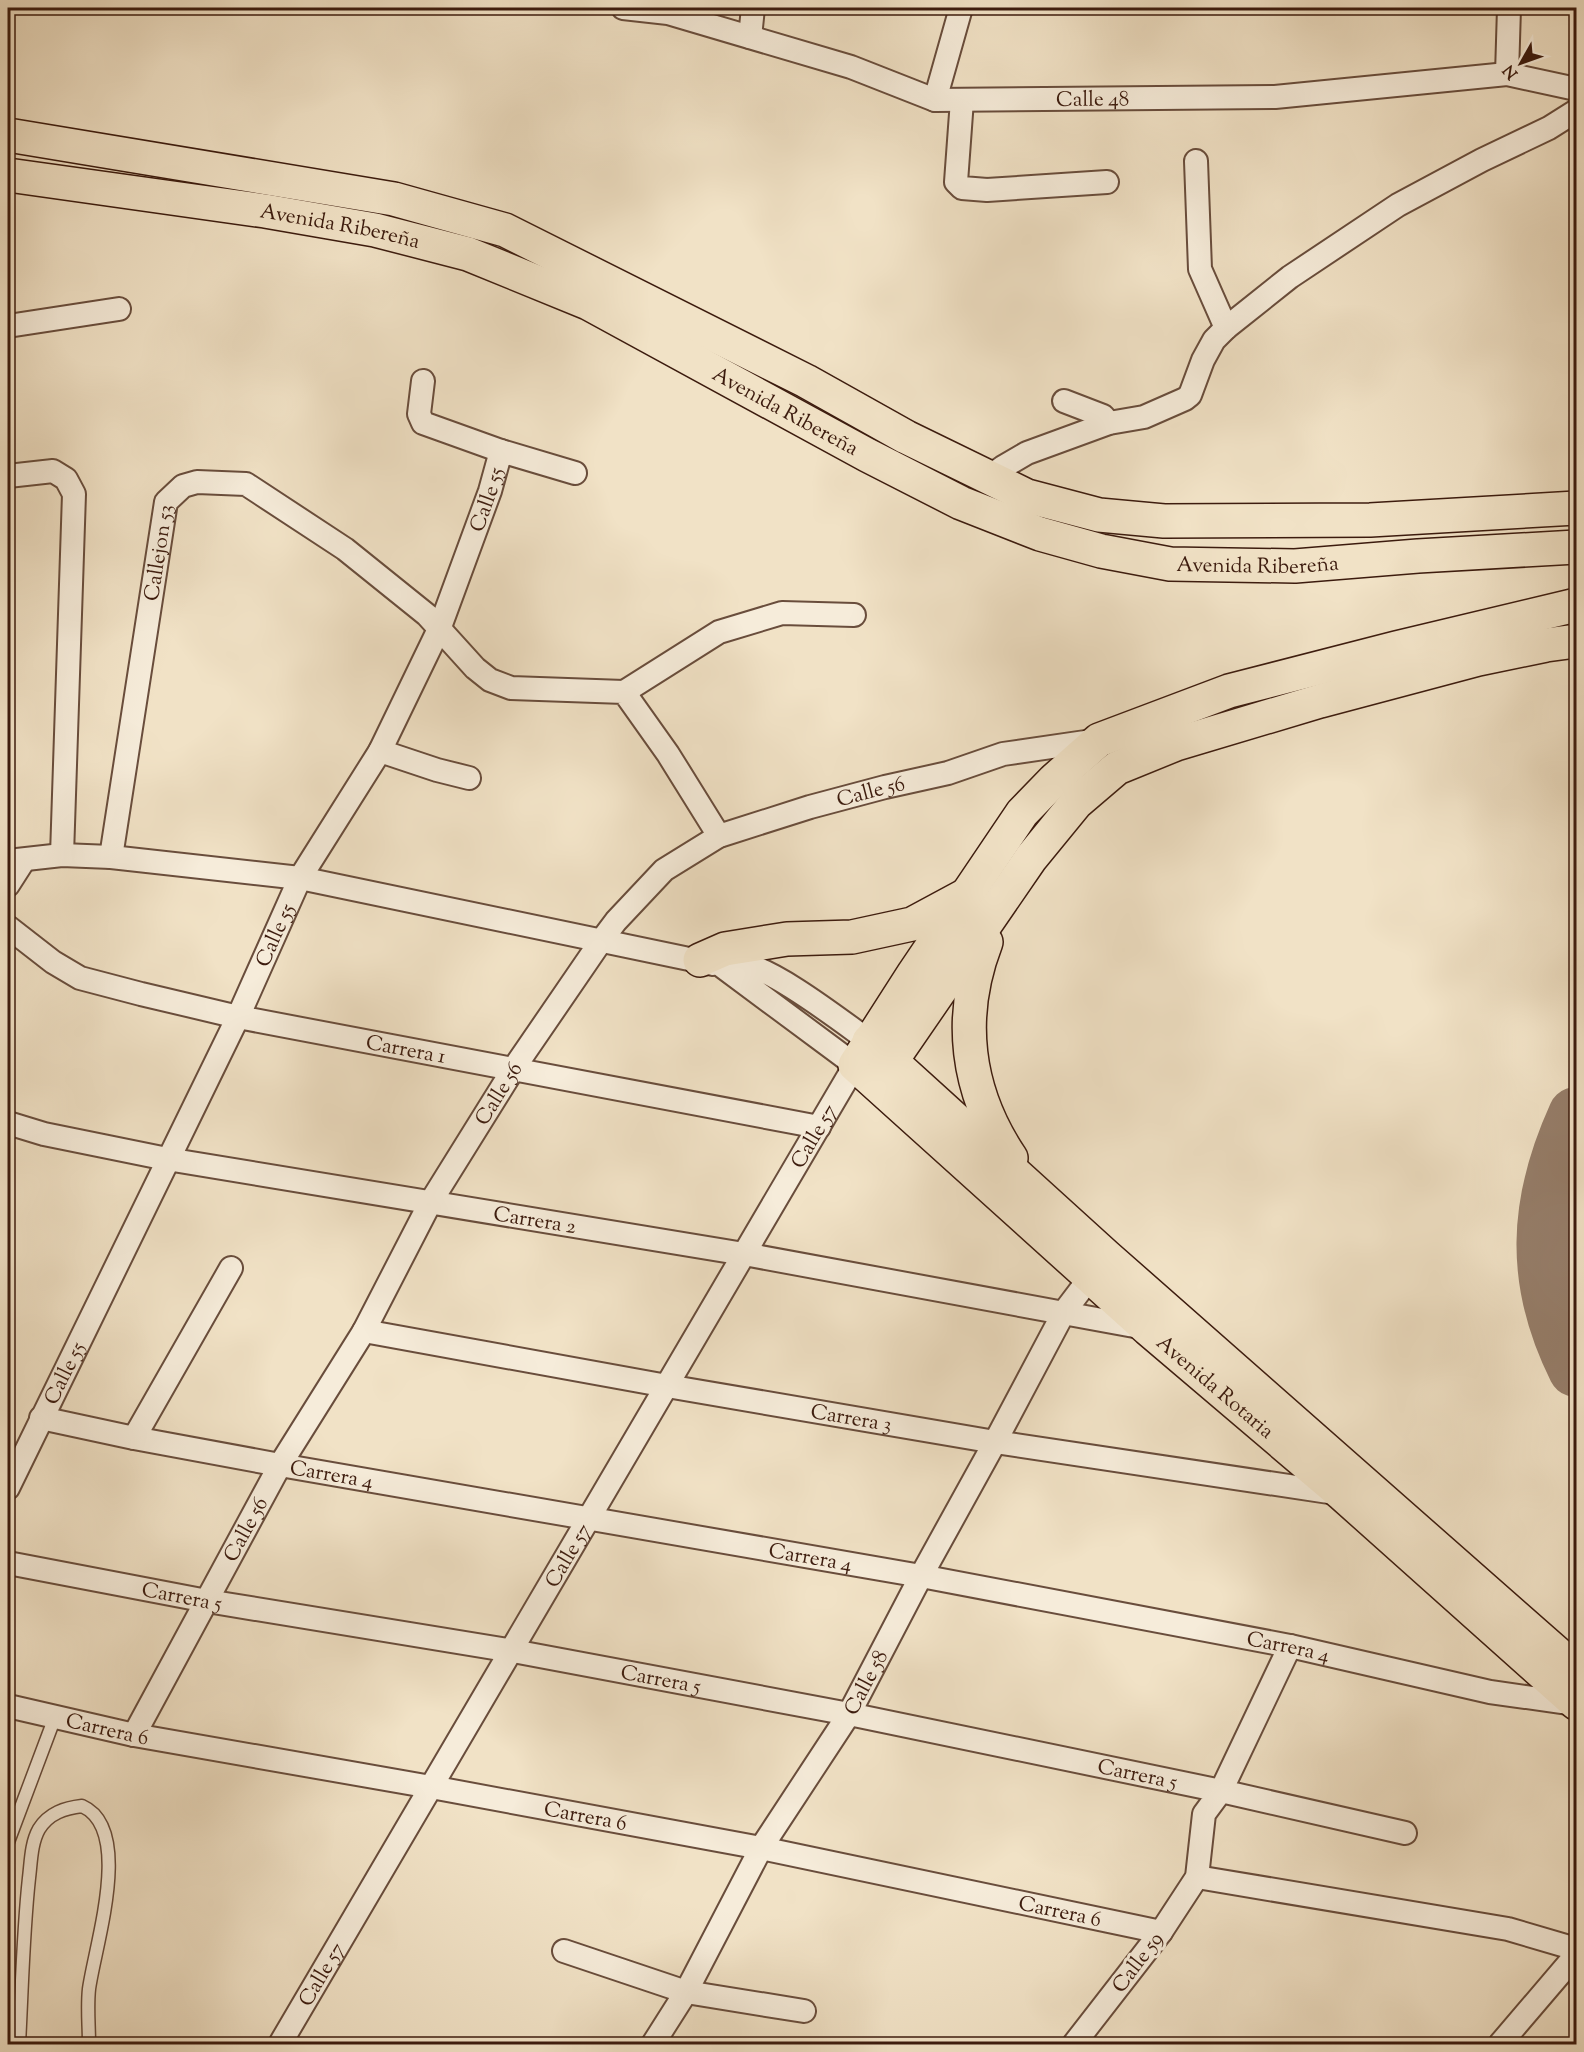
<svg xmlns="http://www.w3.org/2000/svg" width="1584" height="2052" viewBox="0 0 1584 2052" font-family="'Sorts Mill Goudy',serif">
  <rect width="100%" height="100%" fill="#f1e2c6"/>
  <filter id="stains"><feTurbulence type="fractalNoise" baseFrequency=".00333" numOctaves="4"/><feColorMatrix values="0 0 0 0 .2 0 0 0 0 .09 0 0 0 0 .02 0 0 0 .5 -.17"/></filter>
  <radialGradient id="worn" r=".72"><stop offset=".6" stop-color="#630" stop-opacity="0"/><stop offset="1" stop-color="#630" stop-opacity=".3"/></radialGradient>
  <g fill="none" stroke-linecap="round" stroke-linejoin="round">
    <path stroke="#967e6a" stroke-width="56" d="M1576 1115C1536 1203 1532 1281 1576 1369"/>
    <g stroke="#694d3c" stroke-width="15">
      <g id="lane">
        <polyline points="8,1842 55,1717"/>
        <path d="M19 2044C22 1989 23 1933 29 1878 31 1862 31 1843 39 1829 49 1813 65 1808 82 1806 134 1829 95 1945 89 1989 87 2007 89 2026 89 2044"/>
      </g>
    </g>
    <g stroke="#694d3c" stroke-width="26">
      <g id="street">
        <path id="s1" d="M623 8 668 13 851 67 935 100 1275 97 1507 74 1576 89"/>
        <polyline points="750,37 753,8"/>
        <polyline points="1507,74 1509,8"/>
        <polyline points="935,100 961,8"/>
        <polyline points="962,100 956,182 962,188 987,190 1107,182"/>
        <polyline points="1196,161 1200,269 1226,328"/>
        <polyline points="8,326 119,309"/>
        <polyline points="423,381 419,414 423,423 501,451"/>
        <polyline points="1064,401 1103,416 1109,423"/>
        <polyline points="8,476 53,471 66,479 74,494 62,855"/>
        <polyline points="989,477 1003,467 1027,453 1109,423 1144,417 1185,399 1190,395 1203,360 1214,340 1226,328 1290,277 1398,205 1482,160 1549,128 1576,111"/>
        <polyline points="624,692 719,632 782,613 854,615"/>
        <polyline points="380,751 437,770 469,778"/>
        <path id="s2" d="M111 857 166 502 183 486 197 482 246 484 345 549 427 615 475 668 490 680 511 688 624 692 668 754 719 836"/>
        <polyline points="8,861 62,855 111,857 300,878 713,964"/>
        <polyline points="8,885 24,860"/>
        <path id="s3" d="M8 927 53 962 80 978 141 994 238 1017 819 1127"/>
        <path id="s4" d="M8 1123 44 1134 167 1159 744 1254 1145 1328"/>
        <path id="s5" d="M364 1331 667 1386 995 1442 1342 1494"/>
        <path id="s6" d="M41 1418 134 1438 280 1465 921 1576 1290 1646 1490 1692 1576 1704"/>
        <polyline points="134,1438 231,1268"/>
        <path id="s7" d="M8 1488 238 1017 300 878 380 751 440 627 490 491 501 451 575 473"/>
        <path id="s8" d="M8 1563 207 1601 513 1651 849 1714 1221 1791 1204 1814 1197 1877 1161 1932 1074 2044"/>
        <polyline points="1290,1646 1221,1791 1405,1833"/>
        <path id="s9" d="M8 1706 134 1735 431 1787 761 1848 1161 1932"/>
        <path id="s10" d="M134 1735 280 1465 364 1331 430 1203 514 1068 601 941 616 921 664 870 719 836 810 807 885 787 948 773 1003 754 1099 740"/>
        <polyline points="1197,1877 1508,1929 1576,1949"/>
        <polyline points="564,1951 686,1992 804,2011"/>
        <path id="s11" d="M280 2044C472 1718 664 1392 855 1065L723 967C729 966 736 964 741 964 769 965 844 1023 869 1041"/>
        <path id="s12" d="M653 2044 686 1992 761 1848 849 1714 921 1576 995 1442 1064 1312 1098 1267"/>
        <polyline points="1500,2044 1576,1955"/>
      </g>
    </g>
    <g stroke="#3c1b0e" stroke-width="36">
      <g id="primary">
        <polyline points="8,135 394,199 505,230 806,381 906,437 1027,496 1099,515 1164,521 1370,520 1576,508"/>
        <path id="s13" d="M8 175 265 211 375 230 468 254 588 303 867 455 961 503 1040 534 1101 551 1170 564 1295 566 1418 556 1576 547"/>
        <path id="s14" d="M1576 605 1396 648 1229 691 1099 740 1054 780 1022 813 914 973 855 1065 1148 1329 1342 1494 1576 1703"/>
        <path d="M986 942C957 1017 966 1091 1011 1158"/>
        <polyline points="700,960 725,949 787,939 852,937 912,924 964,896"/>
        <polyline points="869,1041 1106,1256 1576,1670"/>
        <polyline points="879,1079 1031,858 1076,803 1117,768 1176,744 1320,701 1478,659 1546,645 1576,641"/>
      </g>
    </g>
    <use href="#lane" stroke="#f6ecda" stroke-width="12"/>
    <use href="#street" stroke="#f6ecda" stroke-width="22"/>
    <use href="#primary" stroke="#f1e2c6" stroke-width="33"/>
  </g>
  <g text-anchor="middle" stroke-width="6" stroke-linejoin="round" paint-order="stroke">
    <g font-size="21" fill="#3c1b0e" stroke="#f6ecda">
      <text dy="7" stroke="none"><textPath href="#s1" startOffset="484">Calle 48</textPath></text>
      <text dy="7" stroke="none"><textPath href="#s13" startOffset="336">Avenida Ribereña</textPath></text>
      <text dy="7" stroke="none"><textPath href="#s13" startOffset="822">Avenida Ribereña</textPath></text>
      <text dy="7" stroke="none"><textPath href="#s7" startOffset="1100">Calle 55</textPath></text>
      <text dy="7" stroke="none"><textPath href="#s2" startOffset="308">Callejon 53</textPath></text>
      <text dy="7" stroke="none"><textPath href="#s13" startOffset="1326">Avenida Ribereña</textPath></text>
      <text dy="7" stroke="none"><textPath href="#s10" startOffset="1240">Calle 56</textPath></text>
      <text dy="7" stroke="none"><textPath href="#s7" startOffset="614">Calle 55</textPath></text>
      <text dy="7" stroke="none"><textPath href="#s3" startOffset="422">Carrera 1</textPath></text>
      <text dy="7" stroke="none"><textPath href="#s10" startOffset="738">Calle 56</textPath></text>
      <text dy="7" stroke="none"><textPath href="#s11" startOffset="1053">Calle 57</textPath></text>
      <text dy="7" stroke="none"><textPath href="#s4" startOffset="536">Carrera 2</textPath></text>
      <text dy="7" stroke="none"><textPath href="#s7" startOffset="128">Calle 55</textPath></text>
      <text dy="7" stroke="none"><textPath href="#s14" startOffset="1388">Avenida Rotaria</textPath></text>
      <text dy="7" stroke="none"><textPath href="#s5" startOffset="495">Carrera 3</textPath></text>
      <text dy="7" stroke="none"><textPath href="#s6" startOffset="296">Carrera 4</textPath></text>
      <text dy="7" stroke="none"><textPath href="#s10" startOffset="234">Calle 56</textPath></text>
      <text dy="7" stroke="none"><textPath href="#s11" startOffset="567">Calle 57</textPath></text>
      <text dy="7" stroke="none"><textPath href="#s6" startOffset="782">Carrera 4</textPath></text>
      <text dy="7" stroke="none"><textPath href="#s8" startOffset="177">Carrera 5</textPath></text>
      <text dy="7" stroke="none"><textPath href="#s6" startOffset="1268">Carrera 4</textPath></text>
      <text dy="7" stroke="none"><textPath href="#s8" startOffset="663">Carrera 5</textPath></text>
      <text dy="7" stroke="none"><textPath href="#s12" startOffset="420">Calle 58</textPath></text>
      <text dy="7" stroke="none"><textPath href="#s9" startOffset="102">Carrera 6</textPath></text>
      <text dy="7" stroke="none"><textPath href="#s8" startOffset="1149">Carrera 5</textPath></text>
      <text dy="7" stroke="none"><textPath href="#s9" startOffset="588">Carrera 6</textPath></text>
      <text dy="7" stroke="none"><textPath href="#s9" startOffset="1072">Carrera 6</textPath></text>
      <text transform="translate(1137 1962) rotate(-53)" y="7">Calle 59</text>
      <text dy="7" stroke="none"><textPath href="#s11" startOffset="81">Calle 57</textPath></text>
    </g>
  </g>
  <rect width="1584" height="2052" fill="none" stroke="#f1e2c6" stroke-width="30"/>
  <rect x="9" y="9" width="1566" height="2034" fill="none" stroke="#3c1b0e" stroke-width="3"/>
  <rect x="15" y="15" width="1554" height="2022" fill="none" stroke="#3c1b0e" stroke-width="1.5"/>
  <g transform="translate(1521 63) rotate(230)" stroke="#f6ecda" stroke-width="4.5" paint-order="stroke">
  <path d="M0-4.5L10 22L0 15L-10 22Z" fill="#3c1b0e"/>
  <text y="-9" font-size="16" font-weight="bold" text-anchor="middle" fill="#3c1b0e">N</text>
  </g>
  <rect width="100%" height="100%" filter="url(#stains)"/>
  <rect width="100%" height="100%" fill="url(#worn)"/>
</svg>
